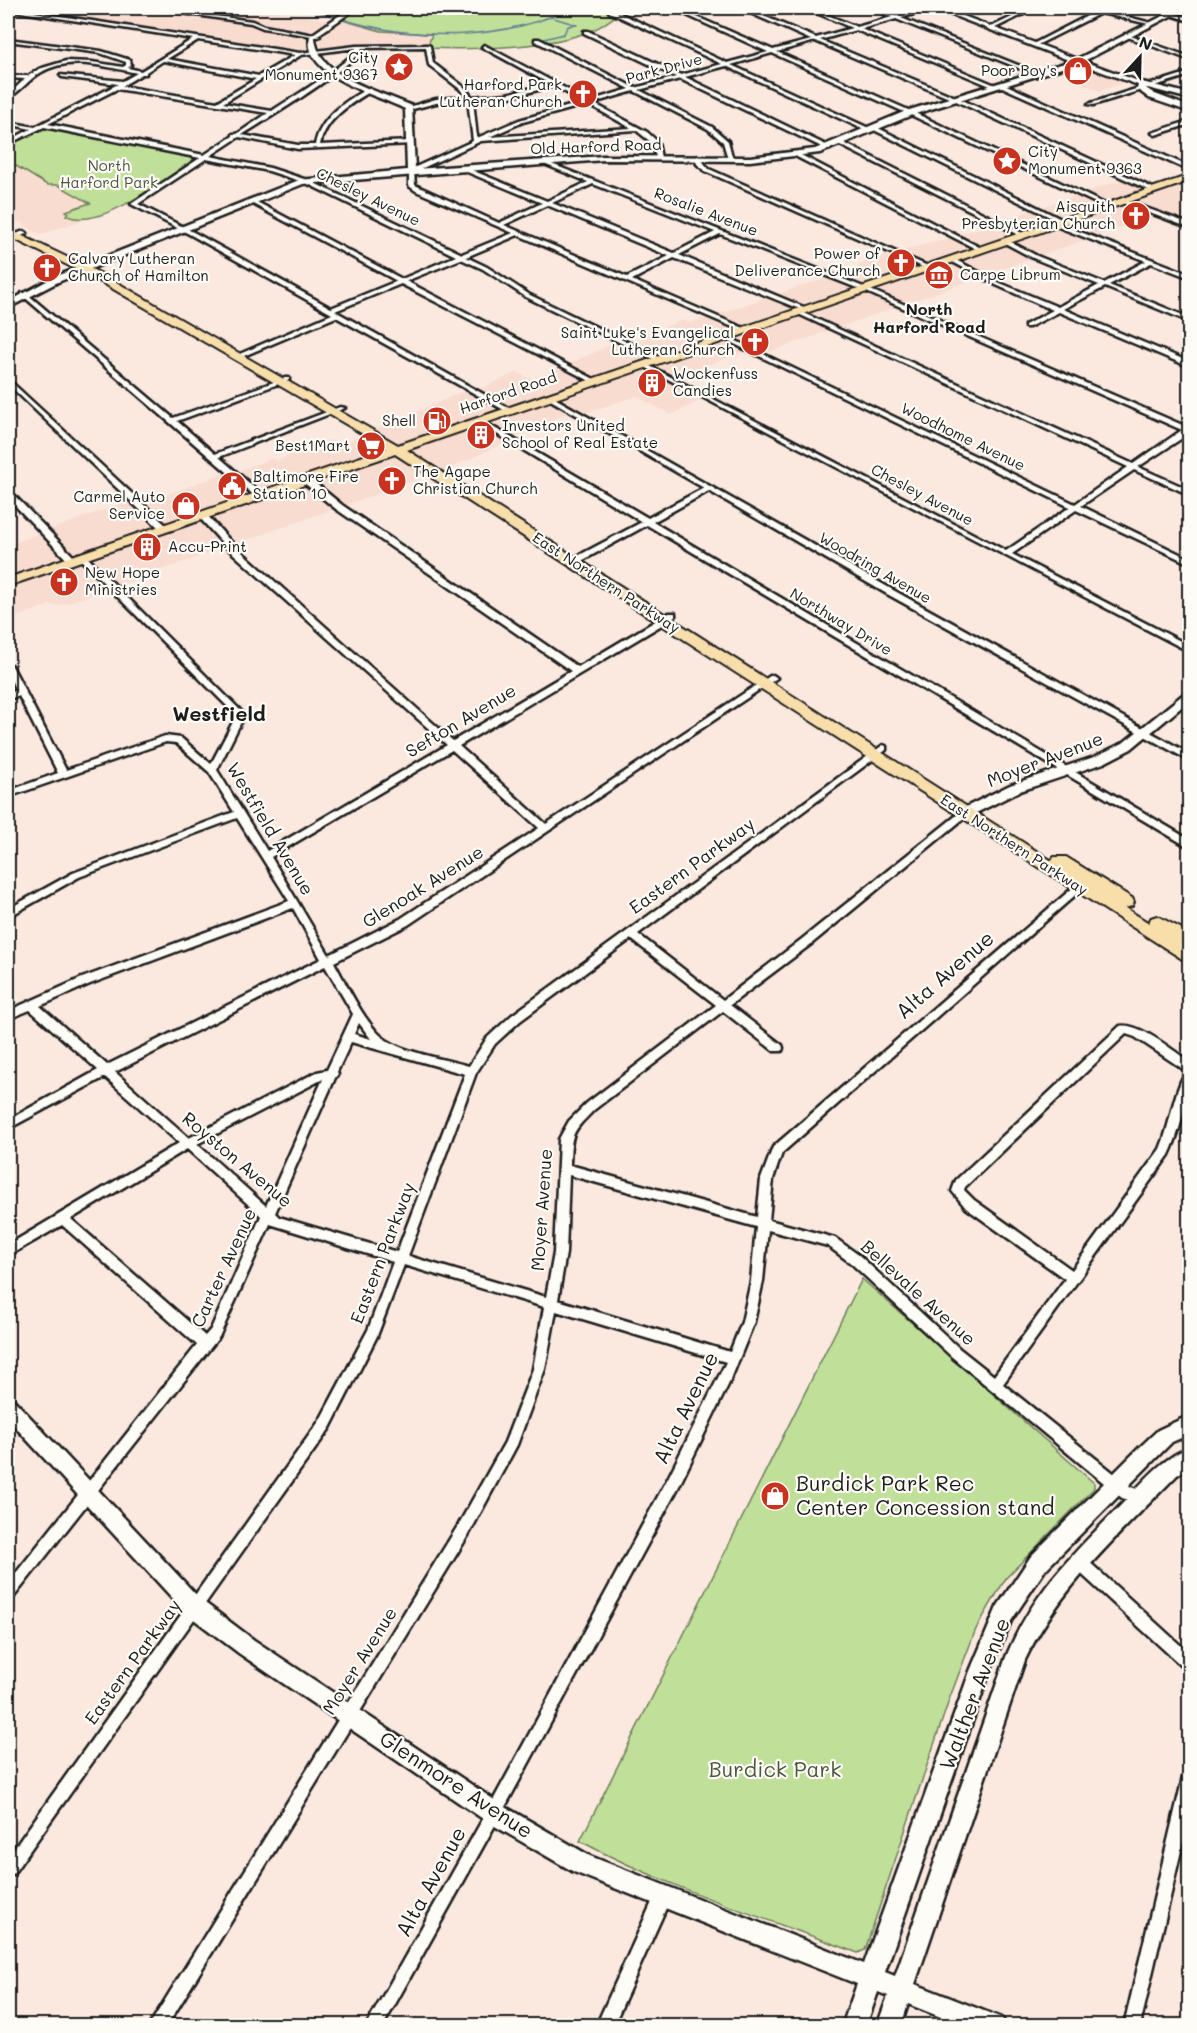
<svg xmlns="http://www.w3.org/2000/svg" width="1197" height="2033" viewBox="0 0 1197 2033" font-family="Mali,sans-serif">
  <rect width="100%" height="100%" fill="#fbe9e0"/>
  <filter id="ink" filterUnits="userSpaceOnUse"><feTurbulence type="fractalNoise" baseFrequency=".0167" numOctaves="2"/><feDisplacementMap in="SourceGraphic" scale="12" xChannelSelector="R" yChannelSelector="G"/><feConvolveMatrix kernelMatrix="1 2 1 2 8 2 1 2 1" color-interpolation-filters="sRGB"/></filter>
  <g filter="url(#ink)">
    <g fill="#f9dcd0">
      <polygon points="10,8 274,8 277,11 329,20 308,38 308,50 298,52"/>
      <polygon points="342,20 381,31 433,34 427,48 392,47 323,52 319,41 321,36"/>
      <polygon points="1080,65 1083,65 1127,82 1100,91 1075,81 1081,79 1059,70"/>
      <polygon points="45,128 123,206 40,235 8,215 8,145"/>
      <polygon points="1124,179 1158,195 1189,184 1189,214 1176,221 1159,215 1135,228 1127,225 761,355 751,350 670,378 686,387 682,390 701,400 671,415 636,396 579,415 571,411 451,468 59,606 50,605 8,620 8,545 133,499 139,505 230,471 233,473 272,458 276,461 329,440 341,444 469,389 474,392 517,372 533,380 619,341 626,344 652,334 649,332 683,320 690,323 859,267 857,265 888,255 932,242 935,243"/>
    </g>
    <g fill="#c0df98" stroke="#6e7e5a" stroke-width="1.5">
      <path d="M360 8 472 11 519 8H628C616 14 606 25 593 30 552 48 472 50 427 48L432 34 381 31 342 20Z"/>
      <path d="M45 128 197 157C169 176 99 233 66 215L69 213 66 211 90 203 58 185H47L8 161V145Z"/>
      <path d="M862 1279 1094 1483V1488L1006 1578 976 1629 950 1697 865 1950 858 1953C765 1918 668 1888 580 1841Z"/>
    </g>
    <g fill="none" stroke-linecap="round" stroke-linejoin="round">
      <g stroke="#607e98" stroke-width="1.5">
        <path d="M307 8C326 13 345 21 364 25 430 41 510 38 571 8"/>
        <polyline points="554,18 577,25"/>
        <polyline points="544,39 564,34 567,27 574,24"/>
      </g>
      <g stroke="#1c1c1c" stroke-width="5">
        <g id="street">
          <path d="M8 8 300 53 356 46 428 45 430 46 433 63 464 87 472 97 506 94 550 84 482 47 484 45 589 101 630 89 535 41V39H539L635 88 676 77 584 33V31H588L681 75 722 64 609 12V10H613L727 63 768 52 671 8H676L773 50 811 40 739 8H744L816 38 852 28 805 8H810L857 27 892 17 870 8H875L896 16 933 8 901 18 1040 74 1036 75 896 19 861 29 1000 87 995 88 856 30 820 40 960 99 1155 189V191H1151L956 101 815 41 777 52 915 113 1109 206 1104 207 911 115 772 53 731 65 871 129V131H867L726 66 685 77 830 147V149H826L680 79 639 90 712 127 728 141 733 160 728 159 723 142 708 129 634 91 593 103 647 132 658 142 661 158 656 157 652 143 636 130 481 141 414 172 415 185 499 223 542 203 460 169V167H464L547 201 588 182 539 162 544 161 866 288 1187 427 1190 426V433L1138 467 1190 490V495L1134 470 1081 506 1190 559V564L1076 510 1012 554 1190 646V652L639 364 644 363 1006 551 1070 507 722 338V336H726L1075 504 1128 467 794 312 799 311 1133 464 1182 430 862 290 720 234 679 255 806 308V310H802L674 258 632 280 746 329V331H742L518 235 466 257 487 267 530 295 660 358 661 359 658 361 526 297 483 269 461 259 406 281 596 380 597 381 594 383 401 284 335 311 510 409V411H506L336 317 239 358H235V356L332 314 191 235 131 204 200 158 44 127 8 144V141L31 129 8 124V122L35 127 118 84 62 77 60 75 123 81 137 73C107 67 69 55 40 73 29 79 19 93 8 98V95L25 79 8 78V76H28L39 69 66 61 92 62 123 67 126 65V62L100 53 8 41V39L101 51 130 60 131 65 128 68 141 71 193 39 8 10ZM198 40 295 55 259 76 167 59ZM426 47 429 65 460 89 467 97 436 99 406 108 409 110 436 103 468 100 473 141 409 170V186L416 191 513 233 462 254 310 181 270 168 210 156 239 137 298 149 413 144 411 141 320 145C325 119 350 104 371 91L369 88C347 99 319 119 315 145H298L242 135C267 119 351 69 362 48ZM356 48C353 62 288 100 272 111L223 103 301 55ZM163 61H164L256 79 217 102 122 86 142 74H146V72ZM554 86 584 102 519 120 477 138 473 100 506 98ZM117 89 268 113 237 134H233V136L204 155 48 124ZM588 104 631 128 489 137 523 122ZM206 159 269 171 306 183 456 256 402 279 253 200H249V202L397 281 331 308 195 233 138 204ZM593 184 715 232 674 253 552 203ZM547 205 669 256 627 277 504 225Z"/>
          <polygon points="148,8 156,8 252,21 264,26 320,36 318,37 263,28 251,23"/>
          <polygon points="958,8 963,8 952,14 948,13"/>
          <polygon points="1031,8 1036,8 993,29 989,28"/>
          <polygon points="1086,8 1100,10 1109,8 1105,11 1151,23 1149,24 1101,13 1035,46 1031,45 1097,11"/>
          <polygon points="1168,12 1190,18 1190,21 1168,14"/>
          <polygon points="1125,34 1190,57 1190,60 1125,36"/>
          <polygon points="1190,72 1190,75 1093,105 1088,104"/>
          <polygon points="1000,84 1004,84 1190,167 1190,171 1000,86"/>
          <polygon points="1188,121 1190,121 1190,124 1155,135 1152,133"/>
          <polygon points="872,127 876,127 1065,221 1060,222 872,129"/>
          <polygon points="838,142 842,142 1026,235 1021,236 838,144"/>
          <polygon points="793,153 797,153 983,249 978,250 793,155"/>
          <polygon points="698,156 709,169 930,267 925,268 705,171 697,164 695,158"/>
          <polygon points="1120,200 1124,200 1190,224 1190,228 1120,202"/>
          <polygon points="1053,223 1057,223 1190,274 1190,278 1151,263 1109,285 1190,318 1190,322 1105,287 1063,309 1190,362 1190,367 1059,312 1029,327 1025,327 1025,325 1053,310 996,285 947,259 952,258 1000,283 1058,307 1099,285 1033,258 1003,242 1003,240 1007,240 1037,256 1104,283 1146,261 1053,225"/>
          <polygon points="24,231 27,233 26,234 8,241 8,237"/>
          <polygon points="22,293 26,293 173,418 285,378 289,378 289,380 177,421 215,454 340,407 345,408 219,457 263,495 256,497 22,295"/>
          <polygon points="8,379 167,526 167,530 161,530 8,384"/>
          <polygon points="547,396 551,396 893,590 1190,754 1190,761 887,594 709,491 653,522 1190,840 1190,848 647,525 576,564 570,564 570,560 642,522 477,422 477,420 481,420 648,518 704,488 547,398"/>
          <path d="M303 478H309L342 505 578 667 669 613H675V617L459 746 546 824 770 676 773 675 777 678 408 925 334 962C345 982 364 1021 381 1036 399 1052 445 1059 469 1066L487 1038 512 1015 883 745 886 746V750L638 934 723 1000 802 939 962 811H968L970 813 968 815 810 945 730 1005 782 1045 783 1048 782 1051H774L723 1011 595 1109C572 1132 571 1132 570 1165L757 1217 761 1179 773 1147 1083 879H1089L1091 881 1089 883 782 1153 773 1179 769 1220 835 1238 860 1256 960 1349 994 1376 1065 1279 966 1208 952 1191 956 1180 1120 1026C1139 1022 1173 1051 1190 1062 1190 1090 1181 1130 1169 1155L1003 1384 1131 1487 1146 1492 1148 1497 1146 1502 1141 1504 1122 1498 952 1357 852 1264 828 1246 768 1230 763 1281 754 1322 731 1379 678 1488 499 1818 383 2026H366L489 1808 668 1478 726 1362 556 1311 545 1369 517 1445 469 1534 167 2026H149L459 1524 505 1442 533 1369 544 1307 404 1265 377 1336 330 1428 13 1874 8 1877V1857L320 1420 368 1330 393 1262 270 1224 219 1337 13 1598 8 1600V1583L197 1345 62 1225 8 1256V1245L179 1143 105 1077 8 1129V1120L98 1070 30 1010 8 1019V1011L82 978 289 901 237 818 79 877 8 917V909L73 873 234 812 209 772 176 743 166 742 8 797V791L58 773 19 696 8 699V693L16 691 8 673V663L12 666 66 770 165 736 181 738 211 764 233 722V712L77 556 78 554H84L241 711V722L217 770 267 851 447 745 227 548 199 517V513H205L233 544 453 741 571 671 336 509 303 482ZM452 750 539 828 400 919 329 955 271 857ZM293 908 321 959 107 1065 40 1006 90 984ZM631 939 716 1005 587 1103 569 1121 559 1139 554 1253 546 1297 408 1256 476 1073 495 1044 520 1021ZM325 966 353 1014 327 1070 317 1072 189 1138 115 1072ZM359 1023 371 1039 354 1034ZM1126 1034 1135 1037 1186 1071C1172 1096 1171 1124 1160 1149L1072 1270 974 1200 964 1190 965 1187ZM351 1042 465 1074 397 1252 279 1217 275 1213 335 1078 338 1074 337 1072ZM323 1079 266 1206 197 1144ZM187 1149 261 1216 211 1329 205 1336 71 1219ZM569 1175 756 1227 751 1281 742 1322 730 1352 558 1300 566 1253Z"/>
          <polygon points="8,492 11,492 75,558 75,562 69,562 8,498"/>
          <polygon points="1081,1557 1086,1559 1190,1654 1190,1671 1185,1669 1076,1569 1074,1564 1076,1559"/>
          <polygon points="1190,1770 1190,1812 1140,2026 1124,2026 1183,1777 1185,1772"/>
          <polygon points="663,1889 669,1891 671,1897 613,2026 596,2026 657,1891"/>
        </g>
      </g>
      <g stroke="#1c1c1c" stroke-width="5">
        <g id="secondary">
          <path d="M350 8H357L315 37C317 78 381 91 412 106L415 169 604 156 750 157 815 149 906 111 1071 61 934 8H942L1077 59 1179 8H1186L1084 61 1138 81 1190 94V99L1144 87 1155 94 1190 107V112L1149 98 1137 89 1138 85 1078 63 912 115 820 153 750 161 604 160 303 184 58 282 8 308V302L52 278 299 180 407 170 405 109C377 95 302 76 310 36Z"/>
          <polygon points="1190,689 1190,700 1131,749 1104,763 1020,791 970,816 965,818 958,813 960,810 1010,785 1094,757 1123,743"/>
          <path d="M8 1397 14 1400 201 1600 254 1640 502 1805 590 1856 864 1964 970 1671 997 1607 1031 1556 1141 1446 1158 1430 1190 1415V1434L1172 1442 1045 1570 1011 1621 990 1671 885 1972 895 1976 1006 1657C1033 1591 1074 1553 1123 1503 1143 1482 1162 1458 1190 1447V1467L1177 1475C1121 1533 1060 1586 1025 1660L915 1984 1002 2018 1006 2026H963L908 2004 901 2026H877L888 1996 878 1992 866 2026H842L857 1984 574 1872 486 1821 240 1654 187 1614 8 1419Z"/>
        </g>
      </g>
      <g stroke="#1c1c1c" stroke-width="4">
        <polygon id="primary" points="1190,175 1190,181 407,450 1052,861 1054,857 1066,857 1132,898 1134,902 1132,906 1125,908 1149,923 1151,918 1157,916 1190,933 1190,948 1187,948 1190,964 395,454 8,586 8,578 387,448 96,279 8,236 8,229 104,275 398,445"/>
      </g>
      <use href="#street" fill="#fdfcf7" fill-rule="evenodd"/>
      <use href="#secondary" fill="#fdfcf7" fill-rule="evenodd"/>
      <use href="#primary" fill="#f8deab" fill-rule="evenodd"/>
    </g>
  </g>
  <defs>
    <g id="sight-disc" transform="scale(1.5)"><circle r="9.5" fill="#c8321e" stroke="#fdfcf7"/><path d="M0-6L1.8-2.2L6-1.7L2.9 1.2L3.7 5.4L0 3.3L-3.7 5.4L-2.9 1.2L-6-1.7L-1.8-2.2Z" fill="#fff"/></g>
    <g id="shop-disc" transform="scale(1.5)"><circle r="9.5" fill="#c8321e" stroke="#fdfcf7"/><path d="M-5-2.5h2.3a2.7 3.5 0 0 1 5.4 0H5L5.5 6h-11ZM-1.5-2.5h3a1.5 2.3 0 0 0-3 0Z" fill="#fff"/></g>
    <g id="church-disc" transform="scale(1.5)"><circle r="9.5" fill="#c8321e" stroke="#fdfcf7"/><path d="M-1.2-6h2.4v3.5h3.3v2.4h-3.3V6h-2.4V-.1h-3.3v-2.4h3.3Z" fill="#fff"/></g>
    <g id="museum-disc" transform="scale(1.5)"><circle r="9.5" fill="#c8321e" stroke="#fdfcf7"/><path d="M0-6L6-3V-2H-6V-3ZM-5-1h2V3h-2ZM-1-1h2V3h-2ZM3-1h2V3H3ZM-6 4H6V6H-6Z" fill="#fff"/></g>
    <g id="building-disc" transform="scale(1.5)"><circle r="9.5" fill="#c8321e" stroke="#fdfcf7"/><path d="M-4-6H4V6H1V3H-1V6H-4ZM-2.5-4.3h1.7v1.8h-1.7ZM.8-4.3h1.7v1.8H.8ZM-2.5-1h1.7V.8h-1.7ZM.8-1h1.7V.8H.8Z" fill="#fff"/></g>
    <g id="fuel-disc" transform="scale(1.5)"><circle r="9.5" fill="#c8321e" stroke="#fdfcf7"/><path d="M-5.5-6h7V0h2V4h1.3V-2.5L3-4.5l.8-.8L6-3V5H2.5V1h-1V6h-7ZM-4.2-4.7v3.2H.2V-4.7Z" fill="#fff"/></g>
    <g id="supermarket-disc" transform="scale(1.5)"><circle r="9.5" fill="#c8321e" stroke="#fdfcf7"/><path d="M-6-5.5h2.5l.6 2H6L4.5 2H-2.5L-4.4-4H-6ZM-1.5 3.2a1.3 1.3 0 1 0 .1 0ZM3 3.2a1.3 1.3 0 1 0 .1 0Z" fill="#fff"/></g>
    <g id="civic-disc" transform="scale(1.5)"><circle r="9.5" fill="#c8321e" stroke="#fdfcf7"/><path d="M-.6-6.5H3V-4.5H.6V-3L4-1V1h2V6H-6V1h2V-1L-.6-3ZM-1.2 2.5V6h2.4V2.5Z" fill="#fff"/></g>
  </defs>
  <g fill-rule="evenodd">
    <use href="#sight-disc" x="399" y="67"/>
    <use href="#shop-disc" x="1078" y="71"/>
    <use href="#church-disc" x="583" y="94"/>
    <use href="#sight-disc" x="1007" y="161"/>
    <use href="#church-disc" x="1136" y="216"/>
    <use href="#church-disc" x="901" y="263"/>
    <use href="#church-disc" x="47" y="268"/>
    <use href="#museum-disc" x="939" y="275"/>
    <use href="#church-disc" x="755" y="342"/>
    <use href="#building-disc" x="652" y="383"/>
    <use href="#fuel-disc" x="437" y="421"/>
    <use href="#building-disc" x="481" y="435"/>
    <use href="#supermarket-disc" x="371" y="446"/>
    <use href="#church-disc" x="392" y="481"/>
    <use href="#civic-disc" x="232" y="486"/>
    <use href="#shop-disc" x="186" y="506"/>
    <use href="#building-disc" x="147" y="547"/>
    <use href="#church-disc" x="64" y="582"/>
    <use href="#shop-disc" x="775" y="1496"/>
  </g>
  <g text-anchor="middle" stroke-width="4.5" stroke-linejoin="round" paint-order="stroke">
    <g font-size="15" fill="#1c1c1c" stroke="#fdfcf7" text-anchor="end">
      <text x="378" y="63">City<tspan x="378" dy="17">Monument 9367</tspan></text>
      <text x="1057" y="76">Poor Boy's</text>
      <text x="562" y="90">Harford Park<tspan x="562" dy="17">Lutheran Church</tspan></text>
      <text x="1028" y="157" text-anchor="start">City<tspan x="1028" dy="17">Monument 9363</tspan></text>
      <text x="1115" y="212">Aisquith<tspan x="1115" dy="17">Presbyterian Church</tspan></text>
      <text x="880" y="259">Power of<tspan x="880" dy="17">Deliverance Church</tspan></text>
      <text x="68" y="264" text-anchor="start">Calvary Lutheran<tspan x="68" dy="17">Church of Hamilton</tspan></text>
      <text x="960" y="280" text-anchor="start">Carpe Librum</text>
      <text x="734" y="338">Saint Luke's Evangelical<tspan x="734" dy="17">Lutheran Church</tspan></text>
      <text x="673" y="379" text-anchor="start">Wockenfuss<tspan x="673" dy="17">Candies</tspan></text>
      <text x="416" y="426">Shell</text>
      <text x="502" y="431" text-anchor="start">Investors United<tspan x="502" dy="17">School of Real Estate</tspan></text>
      <text x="350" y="451">Best1Mart</text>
      <text x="413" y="477" text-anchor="start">The Agape<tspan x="413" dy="17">Christian Church</tspan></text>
      <text x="253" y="482" text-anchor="start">Baltimore Fire<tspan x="253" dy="17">Station 10</tspan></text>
      <text x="165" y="502">Carmel Auto<tspan x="165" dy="17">Service</tspan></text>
      <text x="168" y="552" text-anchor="start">Accu-Print</text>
      <text x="85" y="578" text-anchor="start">New Hope<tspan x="85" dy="17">Ministries</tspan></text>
    </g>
    <g font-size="15" fill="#1c1c1c" stroke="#fdfcf7">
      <text transform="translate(664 69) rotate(-15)" y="5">Park Drive</text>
      <text transform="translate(596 147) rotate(-2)" y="5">Old Harford Road</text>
      <text transform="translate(368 197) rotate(26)" y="5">Chesley Avenue</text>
      <text transform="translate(706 212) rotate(21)" y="5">Rosalie Avenue</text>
      <text transform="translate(508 393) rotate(-19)" y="5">Harford Road</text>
      <text transform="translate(963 437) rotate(26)" y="5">Woodhome Avenue</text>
      <text transform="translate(922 495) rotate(28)" y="5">Chesley Avenue</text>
      <text transform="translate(875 568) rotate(30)" y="5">Woodring Avenue</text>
      <text transform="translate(606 583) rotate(33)" y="5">East Northern Parkway</text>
      <text transform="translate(841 622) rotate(31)" y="5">Northway Drive</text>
      <text transform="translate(1014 845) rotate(33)" y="5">East Northern Parkway</text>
    </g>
    <g font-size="15" fill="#4d5641" stroke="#fdfcf7">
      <text x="109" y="171">North<tspan x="109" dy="17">Harford Park</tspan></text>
    </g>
    <g font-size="16" font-weight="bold" fill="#1c1c1c" stroke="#fdfcf7">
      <text x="929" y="315">North<tspan x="929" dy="18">Harford Road</tspan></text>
    </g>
    <g font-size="18" fill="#1c1c1c" stroke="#fdfcf7">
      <text transform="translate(461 721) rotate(-31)" y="6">Sefton Avenue</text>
      <text transform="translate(1045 760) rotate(-21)" y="6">Moyer Avenue</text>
      <text transform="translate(270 829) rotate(59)" y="6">Westfield Avenue</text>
      <text transform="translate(692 866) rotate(-36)" y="6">Eastern Parkway</text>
      <text transform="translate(423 887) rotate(-32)" y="6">Glenoak Avenue</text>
      <text transform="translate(237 1160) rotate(40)" y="6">Royston Avenue</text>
      <text transform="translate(542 1210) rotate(-86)" y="6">Moyer Avenue</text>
      <text transform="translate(383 1253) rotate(-69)" y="6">Eastern Parkway</text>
      <text transform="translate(224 1268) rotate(-65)" y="6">Carter Avenue</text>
      <text transform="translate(918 1293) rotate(42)" y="6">Bellevale Avenue</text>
      <text transform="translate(360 1661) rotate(-58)" y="6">Moyer Avenue</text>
      <text transform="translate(133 1662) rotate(-54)" y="6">Eastern Parkway</text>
    </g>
    <g font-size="20" font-weight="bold" fill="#1c1c1c" stroke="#fdfcf7">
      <text x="219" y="721">Westfield</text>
    </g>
    <g font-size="21" fill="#1c1c1c" stroke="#fdfcf7">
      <text transform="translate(945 975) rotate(-41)" y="7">Alta Avenue</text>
      <text transform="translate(686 1408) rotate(-64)" y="7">Alta Avenue</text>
      <text transform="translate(975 1694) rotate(-69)" y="7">Walther Avenue</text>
      <text transform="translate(456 1785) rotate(33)" y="7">Glenmore Avenue</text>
      <text transform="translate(431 1882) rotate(-61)" y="7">Alta Avenue</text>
    </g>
    <g font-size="21" fill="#1c1c1c" stroke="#fdfcf7" text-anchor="start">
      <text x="796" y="1491">Burdick Park Rec<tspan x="796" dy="24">Center Concession stand</tspan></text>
    </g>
    <g font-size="21" fill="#4d5641" stroke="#fdfcf7">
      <text x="775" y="1777">Burdick Park</text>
    </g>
  </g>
  <rect width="1197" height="2033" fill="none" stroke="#fdfcf7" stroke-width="30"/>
  <rect x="15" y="15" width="1167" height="2003" fill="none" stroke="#1c1c1c" stroke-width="2" filter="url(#ink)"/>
  <g transform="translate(1140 57) rotate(22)" stroke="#fdfcf7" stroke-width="4.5" paint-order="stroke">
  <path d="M0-4.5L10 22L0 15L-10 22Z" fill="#1c1c1c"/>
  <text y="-9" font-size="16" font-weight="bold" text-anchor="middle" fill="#1c1c1c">N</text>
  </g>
</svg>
